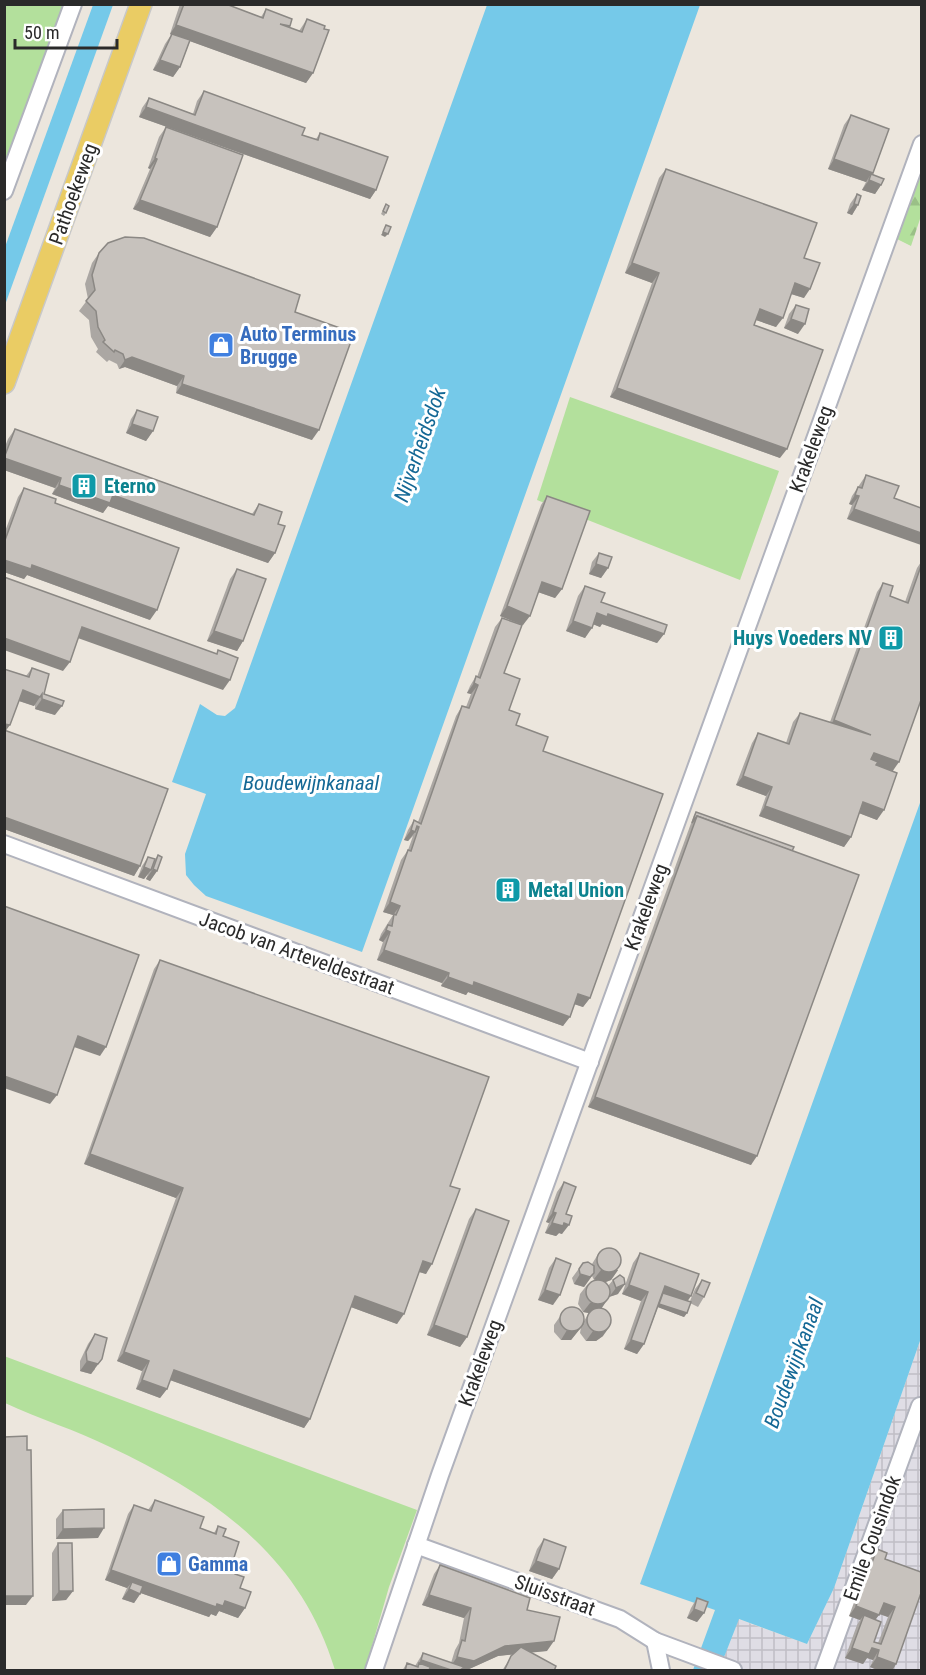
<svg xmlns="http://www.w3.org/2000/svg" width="926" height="1675" viewBox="0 0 926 1675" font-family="'Roboto Condensed',sans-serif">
  <defs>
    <pattern id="industrial-grid" width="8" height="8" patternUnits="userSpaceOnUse" patternTransform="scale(1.5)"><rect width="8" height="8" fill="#dfdde5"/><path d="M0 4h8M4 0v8" fill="none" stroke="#c0bec5"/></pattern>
    <pattern id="forest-firs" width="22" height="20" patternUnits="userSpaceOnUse" patternTransform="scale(1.5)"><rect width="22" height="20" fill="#b3e09c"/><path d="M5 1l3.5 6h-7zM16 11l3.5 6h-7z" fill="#9ac087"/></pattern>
  </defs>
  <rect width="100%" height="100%" fill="#ece6dd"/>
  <polygon fill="url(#industrial-grid)" points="921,1338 921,1670 719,1670 738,1619 807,1644 834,1588"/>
  <g fill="#b3e09c">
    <polygon points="5,5 65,5 5,166"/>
    <polygon points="570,397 779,471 740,580 537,500"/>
    <path d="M4 1356 417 1510 389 1587 365 1670H335C300 1555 214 1496 110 1447 76 1430 39 1419 5 1403Z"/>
  </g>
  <polygon fill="url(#forest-firs)" points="921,172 921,216 911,246 897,239"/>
  <g fill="#75c9e9">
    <polygon points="93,5 113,5 5,305 5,247"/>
    <polygon points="487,5 700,5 362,952 206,896 194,885 186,875 185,854 206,794 172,782 200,704 217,715 225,716 235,708"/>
    <polygon points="921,800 921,1338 834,1588 807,1644 739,1619 719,1670 693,1670 715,1610 640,1584"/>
  </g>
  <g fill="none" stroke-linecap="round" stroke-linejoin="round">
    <g stroke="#b1b3bd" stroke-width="20">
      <g id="minor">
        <polyline points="4,191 73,4"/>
        <polyline points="4,844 590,1062"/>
        <polyline points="416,1545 620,1619 655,1641 733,1670"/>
        <polyline points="655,1641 661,1670"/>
        <polyline points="374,1670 440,1475 922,144"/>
        <polyline points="824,1670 920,1406"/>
      </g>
    </g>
    <g stroke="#c8c8c8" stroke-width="24">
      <polyline id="major" points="4,383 141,4"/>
    </g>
    <use href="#minor" stroke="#fff" stroke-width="16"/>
    <use href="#major" stroke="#eacc64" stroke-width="21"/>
  </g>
  <g fill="#aba7a3" fill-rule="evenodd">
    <polygon points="180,4 226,4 261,17 266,9 289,27 299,31 307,19 313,73 306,83 190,41 180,67 173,77 153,70 165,44 171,35 170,34"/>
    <polygon points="204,91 302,135 316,139 320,133 376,190 370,199 139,117 142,108 149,98 193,114 197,101"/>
    <polygon points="851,115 873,173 872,175 881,185 875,194 862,190 866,182 828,169 844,125"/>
    <polygon points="166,127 217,227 210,237 133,209 150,169 148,168 159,137"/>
    <polygon points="666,169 804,258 804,298 791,294 776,327 756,320 754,325 780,458 610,397 652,283 625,273 659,178"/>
    <polygon points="857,194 858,205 852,215 847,213 850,204"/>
    <polygon points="386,204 386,213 384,216 381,214"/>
    <polygon points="99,253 295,312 312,440 176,393 177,386 125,367 119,369 117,364 109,360 107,362 96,352 98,349 91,337 89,320 79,311 88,299 85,284 92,263"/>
    <polygon points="796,305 798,334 784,328 789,314"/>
    <polygon points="137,410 153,431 146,441 126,433 131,419"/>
    <polygon points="15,429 252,514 259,504 278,524 275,553 268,563 108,506 103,513 52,494 55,488 4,470 4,449 8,439"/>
    <polygon points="866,475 894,498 847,519 852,505 849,504 852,496"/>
    <polygon points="24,488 55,503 150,620 27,575 24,579 4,572 4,534 18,497"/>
    <polygon points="547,496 562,589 555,598 538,592 523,625 522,625 504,673 509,710 516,725 543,751 590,998 583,1007 574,1004 563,1026 468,992 466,995 441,986 442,983 377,960 383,942 379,940 381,934 393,915 383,912 401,860 408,850 413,836 408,841 404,840 408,830 414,820 418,822 456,716 462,706 466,707 471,694 467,693 470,686 476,676 477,677 495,627 502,618 517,623 500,616 541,505"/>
    <polygon points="599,553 608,568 601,578 589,574 592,562"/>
    <polygon points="921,562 921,672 893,771 877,820 859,813 851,837 844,847 759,816 766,796 736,785 752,743 758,733 786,743 793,722 800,713 830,722 877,592 883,583 890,596 905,602 917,568"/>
    <polygon points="237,569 243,641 237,651 207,641 230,579"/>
    <polygon points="585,586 601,602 664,634 657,643 602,624 600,627 593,624 585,638 566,631 578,596"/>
    <polygon points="32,668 55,715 35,709 35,704 34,706 19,701 6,731 140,866 134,876 4,829 4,669 26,676"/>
    <polygon points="696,812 792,851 751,1165 588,1107 694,815"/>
    <polygon points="158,855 157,871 150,881 146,879 148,874 144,879 138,877 142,866 148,857 153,863"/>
    <polygon points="160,960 450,1186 426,1274 419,1272 397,1324 351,1307 310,1419 304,1428 170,1380 167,1389 160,1398 136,1389 142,1371 117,1361 176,1198 84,1164 154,969"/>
    <polygon points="564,1182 566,1214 562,1234 559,1233 556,1236 545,1233 549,1223 546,1222 557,1192"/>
    <polygon points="476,1209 467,1337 460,1347 427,1335 469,1219"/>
    <polygon points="600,1251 618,1270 611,1280 606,1282 608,1286 613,1280 620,1275 618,1294 609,1297 609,1296 601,1309 603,1336 596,1341 586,1341 580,1333 581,1327 571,1340 561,1340 554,1332 554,1325 561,1315 584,1321 589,1313 583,1312 578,1304 580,1294 587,1285 594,1280 592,1276 584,1287 574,1284 572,1278 583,1263 592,1264"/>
    <polygon points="640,1253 688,1301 690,1301 695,1289 702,1280 704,1297 698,1307 690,1303 687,1313 684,1317 658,1307 644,1344 637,1354 624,1349 641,1301 622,1294 633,1263"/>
    <polygon points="556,1258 553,1305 538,1300 549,1268"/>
    <polygon points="95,1334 95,1369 91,1374 80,1371 80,1361 88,1344"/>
    <polygon points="155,1500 200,1528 214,1533 218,1526 223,1536 231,1567 240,1588 245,1608 238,1618 219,1611 216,1616 211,1614 209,1617 141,1593 134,1603 122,1599 127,1588 105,1580 128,1514 134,1505 148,1510"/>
    <polygon points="63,1510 98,1538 56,1539 56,1519"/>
    <polygon points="544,1539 559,1569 552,1579 529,1571 537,1549"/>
    <polygon points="58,1543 73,1591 66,1600 52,1601 52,1553"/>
    <path d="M877 1549 885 1559 921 1572 896 1664 892 1671H880L870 1667 873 1660 867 1658 863 1664 845 1658 857 1625 860 1620 849 1616 870 1559ZM879 1614 888 1617 878 1643 874 1642 876 1619Z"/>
    <polygon points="440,1565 527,1610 547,1651 531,1652 554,1671 502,1671 505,1666 514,1654 498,1656 467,1670 463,1669 462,1671 402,1671 407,1663 415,1666 423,1653 451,1663 455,1650 459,1643 464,1618 422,1605 434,1574"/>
    <polygon points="697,1598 704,1613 697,1622 687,1618 691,1608"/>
  </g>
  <g fill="#8b8884">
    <polygon points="176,25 313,73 306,83 170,34"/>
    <polygon points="160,60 180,67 173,77 153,70"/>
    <polygon points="146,107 376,190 370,199 139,117"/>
    <polygon points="155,158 157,159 150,169 148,168"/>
    <polygon points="834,159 873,173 870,178 871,174 866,182 828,169"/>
    <polygon points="869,180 881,185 875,194 862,190"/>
    <polygon points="140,200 217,227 210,237 133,209"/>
    <polygon points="854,204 858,205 852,215 847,213"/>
    <polygon points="383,232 388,234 385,237 381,235"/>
    <polygon points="632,263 659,273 652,283 625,273"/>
    <polygon points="795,283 810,289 804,298 788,293"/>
    <polygon points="760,309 783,318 776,327 753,319"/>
    <polygon points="791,319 805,324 798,334 784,328"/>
    <polygon points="132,357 184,376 177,386 125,367 119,369 125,360"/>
    <polygon points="182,384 319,430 312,440 176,393"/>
    <polygon points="617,388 787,449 780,458 610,397"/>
    <polygon points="132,424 153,431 146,441 126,433"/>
    <polygon points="4,458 61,478 55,488 4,470"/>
    <polygon points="59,485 113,495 275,553 268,563 108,506 103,513 52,494"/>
    <polygon points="855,495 859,496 852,505 849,504"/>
    <polygon points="854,509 921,533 921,545 847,519"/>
    <polygon points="4,560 32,565 157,610 150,620 27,575 24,579 4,572"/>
    <polygon points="596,564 608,568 601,578 589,574"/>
    <polygon points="542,582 562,589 555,598 535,591"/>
    <polygon points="507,606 530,616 523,625 500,616"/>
    <polygon points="597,613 608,614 664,634 657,643 602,624 600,627 590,623"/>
    <polygon points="573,621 592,628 585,638 566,631"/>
    <polygon points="82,627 230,680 223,690 75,637"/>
    <polygon points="214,631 243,641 237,651 207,641"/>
    <polygon points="4,638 70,662 63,671 4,650"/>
    <polygon points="474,683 478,685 471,694 467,693"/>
    <polygon points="23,690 40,697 34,706 16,700"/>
    <polygon points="42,699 62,706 55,715 35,709"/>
    <polygon points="834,720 871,735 827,729"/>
    <polygon points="4,724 10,725 4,733"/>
    <polygon points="874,753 899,762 892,772 867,763"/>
    <polygon points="743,776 772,787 766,796 736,785"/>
    <polygon points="863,802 884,810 877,820 856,812"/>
    <polygon points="765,806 851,837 844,847 759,816"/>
    <polygon points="4,817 140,866 134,876 4,829"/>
    <polygon points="417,826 419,827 408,841 404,840 411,830"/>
    <polygon points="144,867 151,870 144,879 138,877"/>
    <polygon points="153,869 157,871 150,881 146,879"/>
    <polygon points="390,902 400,906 393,915 383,912"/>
    <polygon points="386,930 390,932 383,942 379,940"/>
    <polygon points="384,950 449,973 442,983 377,960"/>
    <polygon points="448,977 474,982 570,1017 563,1026 468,992 466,995 441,986"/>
    <polygon points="578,994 590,998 583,1007 571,1003"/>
    <polygon points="78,1036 106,1047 100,1056 71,1046"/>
    <polygon points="4,1076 57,1095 50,1104 4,1088"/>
    <polygon points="595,1097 757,1156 751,1165 588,1107"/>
    <polygon points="90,1154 183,1188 176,1198 84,1164"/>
    <polygon points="553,1212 556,1213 549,1223 546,1222"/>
    <polygon points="552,1223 564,1223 569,1225 562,1234 559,1233 556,1236 545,1233"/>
    <polygon points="423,1261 432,1264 426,1274 416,1271"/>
    <polygon points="601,1270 618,1270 611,1280 603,1283 594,1279"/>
    <polygon points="594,1273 584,1287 574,1284 580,1274"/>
    <polygon points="625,1284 618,1294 609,1297 616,1288"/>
    <polygon points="629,1285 648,1292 641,1301 622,1294"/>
    <polygon points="665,1286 691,1296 685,1305 659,1296"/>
    <polygon points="545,1290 560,1295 553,1305 538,1300"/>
    <polygon points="355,1296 404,1314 397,1324 348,1306"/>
    <polygon points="608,1299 601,1309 594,1314 583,1312 590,1303"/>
    <polygon points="657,1303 687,1313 684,1317 655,1306"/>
    <polygon points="584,1324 571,1340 561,1340 567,1330"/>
    <polygon points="434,1325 467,1337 460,1347 427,1335"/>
    <polygon points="610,1326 603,1336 596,1341 586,1341 593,1331"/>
    <polygon points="631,1340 644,1344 637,1354 624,1349"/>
    <polygon points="124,1352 149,1361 142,1371 117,1361"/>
    <polygon points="102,1359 91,1374 80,1371 87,1361"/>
    <polygon points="174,1370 310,1419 304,1428 167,1379"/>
    <polygon points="142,1380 167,1389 160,1398 136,1389"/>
    <polygon points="104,1528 98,1538 56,1539 63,1529"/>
    <polygon points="536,1561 559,1569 552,1579 529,1571"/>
    <polygon points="111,1570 217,1604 225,1601 245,1608 238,1618 219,1611 216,1616 211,1614 209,1617 129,1589 132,1582 127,1588 105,1580"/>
    <polygon points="129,1589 140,1594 134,1603 122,1599"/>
    <polygon points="59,1591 73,1591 66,1600 52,1601"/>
    <polygon points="429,1595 471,1608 464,1618 422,1605"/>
    <polygon points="4,1596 33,1596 26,1605 4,1605"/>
    <polygon points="884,1603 895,1607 888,1617 877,1613"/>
    <polygon points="856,1606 879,1615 872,1624 864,1615 860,1620 849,1616"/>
    <polygon points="694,1609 704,1613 697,1622 687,1618"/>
    <polygon points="554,1641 547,1651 498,1656 467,1670 463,1669 462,1671 459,1671 451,1666 457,1657 505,1646"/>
    <polygon points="852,1648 872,1648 879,1650 873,1660 867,1658 863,1664 845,1658"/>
    <polygon points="877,1657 896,1664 892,1671 880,1671 870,1667"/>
    <polygon points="421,1660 454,1671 417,1671 419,1663"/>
  </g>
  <g fill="#c7c2bd" stroke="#8b8884" stroke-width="1.5">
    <polygon points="184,4 226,4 263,18 266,9 292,19 290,26 280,24 302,32 307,19 325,26 324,29 329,30 313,73 176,25"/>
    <polygon points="172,34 190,40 180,67 160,60"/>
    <polygon points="204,91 305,128 302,135 318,140 320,133 388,157 376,190 146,107 149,98 195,115"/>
    <polygon points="851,115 889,129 873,173 834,159"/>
    <polygon points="166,127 243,155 217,227 140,200 157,159 155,158"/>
    <polygon points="666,169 817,223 804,258 820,263 810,289 795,283 783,318 760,309 754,325 823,350 787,449 617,388 659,273 632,263"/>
    <polygon points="871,174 884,179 881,185 869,180"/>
    <polygon points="857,194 861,196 858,205 854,204"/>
    <polygon points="386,204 389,206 386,213 383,211"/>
    <polygon points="386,225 391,227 388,234 383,232"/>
    <polygon points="125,237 144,238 300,295 295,312 354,333 319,430 182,384 184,376 132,357 125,360 123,354 115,350 114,352 103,342 105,340 98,327 96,311 86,301 95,290 92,275 99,253 108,243"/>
    <polygon points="796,305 809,309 805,324 791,319"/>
    <polygon points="137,410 158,417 153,431 132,424"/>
    <polygon points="15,429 254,515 259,504 282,512 278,524 285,526 275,553 113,495 110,503 59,485 61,478 4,458"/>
    <polygon points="866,475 899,486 894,498 921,508 921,533 854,509 859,496 855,495 858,487 862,488"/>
    <polygon points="24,488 56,499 55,503 179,548 157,610 32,565 31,569 4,560 4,543"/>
    <polygon points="547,496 590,511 562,589 542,582 530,616 507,606"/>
    <polygon points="599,553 612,557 608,568 596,564"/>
    <polygon points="921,566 921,700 899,762 874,753 871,759 878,762 876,765 897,773 884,810 863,802 851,837 765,806 772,787 743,776 758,733 789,744 800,713 871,735 834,720 883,583 893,586 890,596 908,603"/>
    <polygon points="237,569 266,579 243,641 214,631"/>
    <polygon points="4,577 217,654 218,650 238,658 230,680 82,627 70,662 4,638"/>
    <polygon points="585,586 605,593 601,602 667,625 664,634 608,614 607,617 597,613 592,628 573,621"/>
    <polygon points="502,618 522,625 504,673 520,679 509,710 520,714 516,725 548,737 543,751 663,794 590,998 578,994 570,1017 474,982 473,986 448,977 449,973 384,950 390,932 386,930 388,925 392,926 394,914 396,915 400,906 390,902 408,850 411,851 419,827 417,826 415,832 411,830 414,820 421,824 462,706 469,708 478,685 474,683 476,676 480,678"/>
    <polygon points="32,668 49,674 44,694 64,701 62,706 42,699 42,694 40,697 23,690 10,725 4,724 4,669 29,677"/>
    <polygon points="4,730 168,789 140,866 4,817"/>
    <polygon points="696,812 794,847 792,851 697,816 692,823"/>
    <polygon points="697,816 859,875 757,1156 595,1097"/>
    <polygon points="158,855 162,857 157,871 153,869"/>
    <polygon points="148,857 155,859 151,870 144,867"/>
    <polygon points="4,906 139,955 106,1047 78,1036 57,1095 4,1076"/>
    <polygon points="160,960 489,1077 450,1186 460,1189 432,1264 423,1261 404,1314 355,1296 310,1419 174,1370 167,1389 142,1380 149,1361 124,1352 183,1188 90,1154"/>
    <polygon points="564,1182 576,1187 566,1214 572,1216 569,1225 564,1223 563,1226 552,1223 556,1213 553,1212"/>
    <polygon points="476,1209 509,1221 467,1337 434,1325"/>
    <circle cx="609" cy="1260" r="12"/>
    <polygon points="640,1253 699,1274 691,1296 665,1286 644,1344 631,1340 648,1292 629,1285"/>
    <polygon points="556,1258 571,1264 560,1295 545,1290"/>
    <polygon points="588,1262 594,1266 594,1273 590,1277 580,1274 579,1269 583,1263"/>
    <polygon points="620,1275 624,1278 625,1284 616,1288 613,1280"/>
    <circle cx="598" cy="1292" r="12"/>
    <polygon points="702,1280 710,1283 704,1297 696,1293"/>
    <polygon points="663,1293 691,1302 687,1313 659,1304"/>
    <circle cx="572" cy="1319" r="12"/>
    <circle cx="599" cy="1320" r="12"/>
    <polygon points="95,1334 107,1338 102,1359 98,1364 87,1361 86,1352"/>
    <polygon points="27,1436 27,1450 31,1450 33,1596 4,1596 4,1437"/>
    <polygon points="155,1500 204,1517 200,1528 216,1534 218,1526 226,1529 223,1536 239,1542 231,1567 236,1568 235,1574 244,1577 240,1588 251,1592 245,1608 225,1601 223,1606 217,1604 216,1607 111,1570 134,1505 151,1511"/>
    <polygon points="104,1509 104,1528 63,1529 63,1510"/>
    <polygon points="544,1539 566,1547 559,1569 536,1561"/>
    <polygon points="58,1543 72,1543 73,1591 59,1591"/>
    <polygon points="877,1549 887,1553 885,1559 921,1572 921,1593 896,1664 877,1657 879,1650 872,1648 869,1654 852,1648 864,1615 881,1622 874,1642 881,1644 895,1607 884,1603 879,1615 856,1606"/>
    <polygon points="440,1565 530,1598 527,1610 560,1617 554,1641 505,1646 474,1661 457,1657 462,1640 465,1641 471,1608 429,1595"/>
    <polygon points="132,1582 143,1586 140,1594 129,1589"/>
    <polygon points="697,1598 708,1602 704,1613 694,1609"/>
    <polygon points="521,1647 556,1666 554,1671 504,1671 511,1656"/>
    <polygon points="423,1653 464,1667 459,1671 454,1671 421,1660"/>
    <polygon points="407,1663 418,1667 419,1663 430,1667 429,1671 405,1671"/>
  </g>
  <defs>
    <g id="shop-square" transform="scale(1.35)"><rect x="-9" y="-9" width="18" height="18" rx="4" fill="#3f7fe0" stroke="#fff"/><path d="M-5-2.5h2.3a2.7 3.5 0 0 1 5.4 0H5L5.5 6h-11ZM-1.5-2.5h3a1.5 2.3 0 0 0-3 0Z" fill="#fff"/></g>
    <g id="building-square" transform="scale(1.35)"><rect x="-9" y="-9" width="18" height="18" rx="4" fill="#0f9aa8" stroke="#fff"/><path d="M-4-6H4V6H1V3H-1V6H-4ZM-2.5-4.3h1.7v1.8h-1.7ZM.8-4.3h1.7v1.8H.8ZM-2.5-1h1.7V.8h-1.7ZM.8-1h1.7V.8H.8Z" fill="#fff"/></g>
  </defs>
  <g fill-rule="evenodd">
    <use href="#shop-square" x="221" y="345"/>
    <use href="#building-square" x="84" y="486"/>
    <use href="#building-square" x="891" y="638"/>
    <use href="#building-square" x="508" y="890"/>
    <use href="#shop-square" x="169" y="1564"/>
  </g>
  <g text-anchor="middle" stroke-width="6" stroke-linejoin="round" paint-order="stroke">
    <g font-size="20" fill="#2a2a2a" stroke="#fff">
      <text transform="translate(73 194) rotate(-70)" y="7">Pathoekeweg</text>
      <text transform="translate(811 449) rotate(-70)" y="7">Krakeleweg</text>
      <text transform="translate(646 907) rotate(-70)" y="7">Krakeleweg</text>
      <text transform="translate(297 953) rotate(20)" y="7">Jacob van Arteveldestraat</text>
      <text transform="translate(480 1363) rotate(-70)" y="7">Krakeleweg</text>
      <text transform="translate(872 1538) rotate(-70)" y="7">Emile Cousindok</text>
      <text transform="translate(555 1595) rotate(20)" y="7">Sluisstraat</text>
    </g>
    <g font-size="20" font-weight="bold" fill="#366cbe" stroke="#fff" text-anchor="start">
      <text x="240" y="341">Auto Terminus<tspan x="240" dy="23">Brugge</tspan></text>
      <text x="188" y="1571">Gamma</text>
    </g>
    <g font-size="20" font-weight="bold" fill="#0d838f" stroke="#fff" text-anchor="start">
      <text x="104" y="493">Eterno</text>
      <text x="872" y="645" text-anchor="end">Huys Voeders NV</text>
      <text x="528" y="897">Metal Union</text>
    </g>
    <g font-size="21" font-style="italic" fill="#146895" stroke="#fff">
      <text transform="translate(420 445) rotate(-71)" y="7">Nijverheidsdok</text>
      <text x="311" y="790">Boudewijnkanaal</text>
      <text transform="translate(794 1363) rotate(-70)" y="7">Boudewijnkanaal</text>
    </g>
  </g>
  <rect width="926" height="1675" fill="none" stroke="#2a2a2a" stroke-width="12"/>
  <path d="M15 39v9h102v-9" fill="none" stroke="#2a2a2a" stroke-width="3"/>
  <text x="24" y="39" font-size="18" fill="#2a2a2a" stroke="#ffffff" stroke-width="4.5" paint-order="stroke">50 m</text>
</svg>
